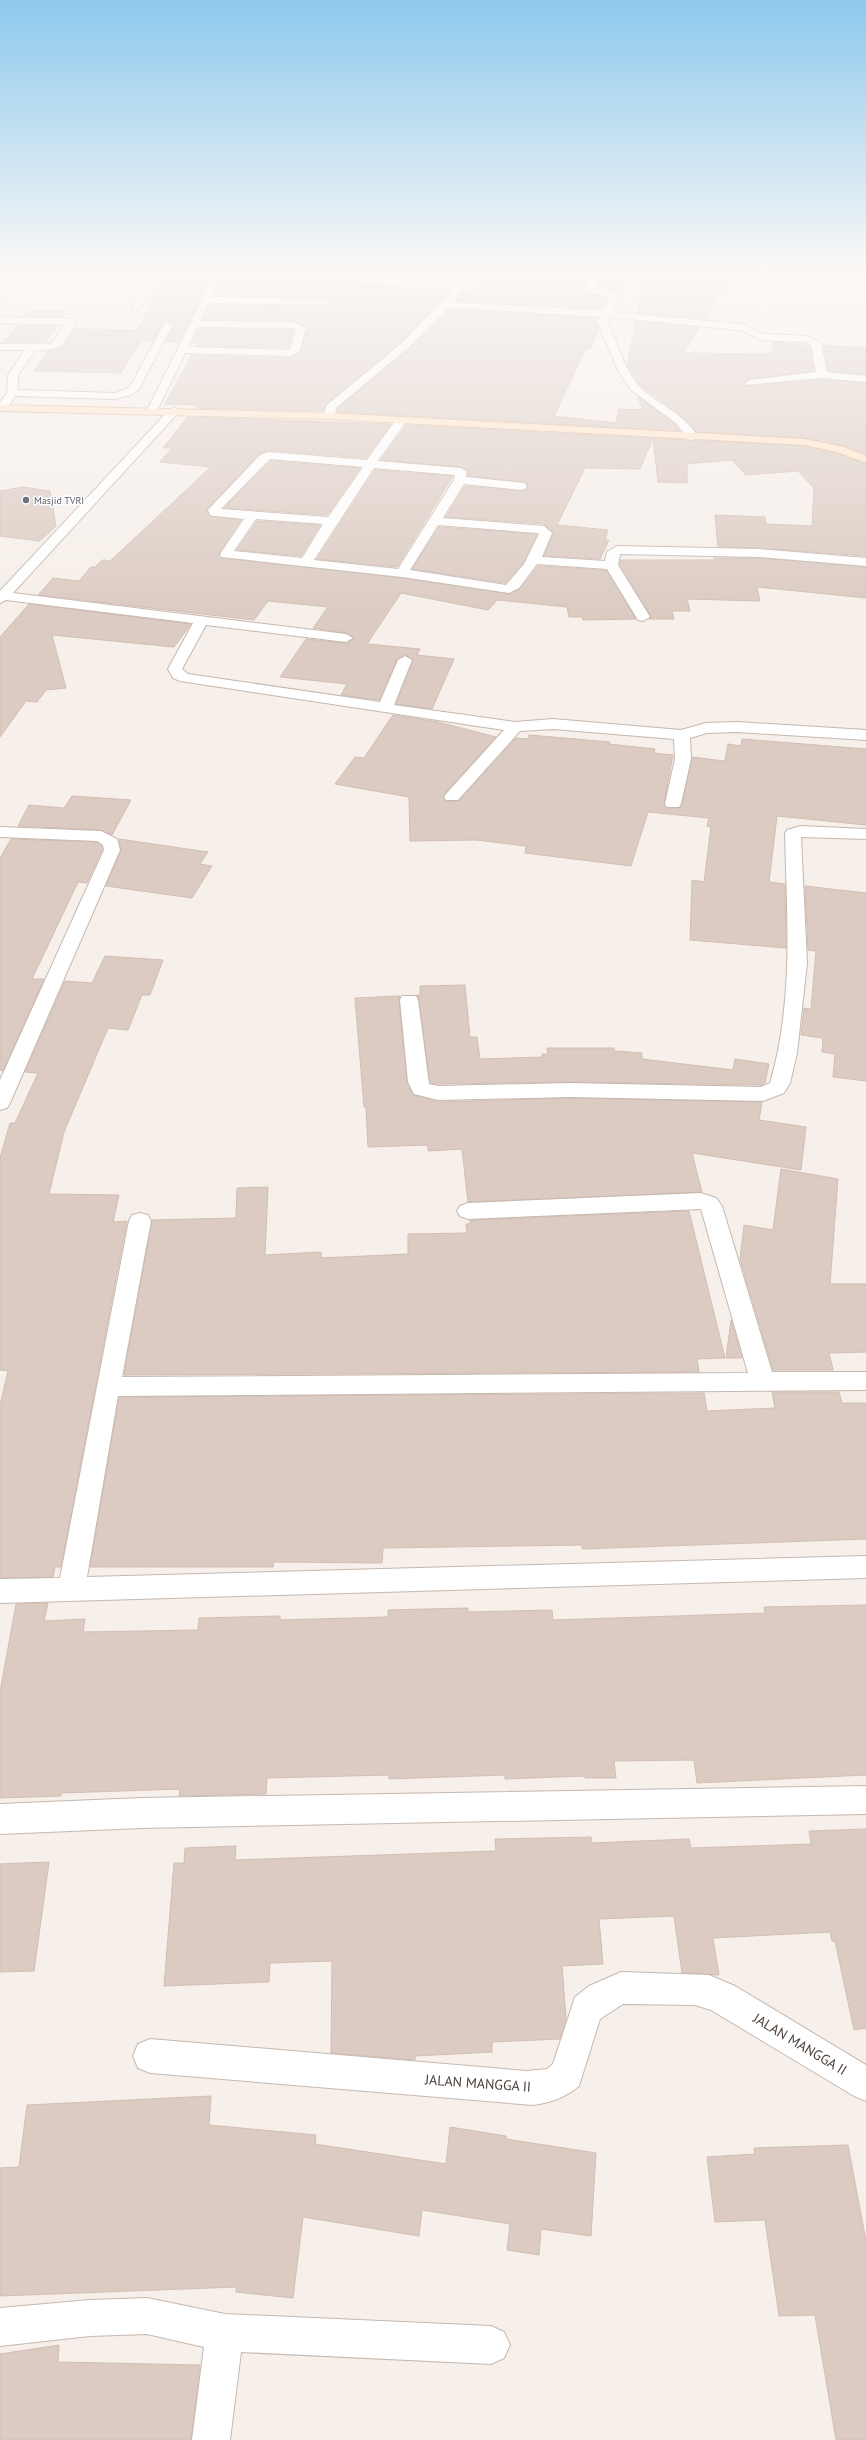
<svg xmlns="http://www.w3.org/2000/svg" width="866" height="2440" viewBox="0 0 866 2440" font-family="'PT Sans',sans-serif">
  <rect width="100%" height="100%" fill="#f6efea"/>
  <g fill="#dbcbc2" stroke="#d3beb2">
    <polygon points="169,273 213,273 179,342 165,342 174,323 164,321 153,341 141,341 121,373 34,371 48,351 62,346 74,329 137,330"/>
    <polygon points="299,273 394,273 390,278"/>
    <polygon points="529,273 593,273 586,277 587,293 608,298 602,309 456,301 462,291 475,292 484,280 500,281 504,275 527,276"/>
    <polygon points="612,273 628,273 618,293 598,287 598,281"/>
    <polygon points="645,273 732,273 705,319 637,313"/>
    <polygon points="222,281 356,284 450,291 401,342 326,404 323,411 195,408 198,405 165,404 192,355 291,358 300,352 307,327 292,320 202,320 209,305 326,306 332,303 326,298 214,296"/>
    <polygon points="450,309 597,318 596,322 599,330 590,349 586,348 554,416 616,423 619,409 643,410 638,397 675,424 680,431 337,412 337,409 410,348"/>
    <polygon points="29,311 67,311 63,317 25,316"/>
    <polygon points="636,321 700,327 684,353 771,354 774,342 810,346 814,371 750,379 744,383 745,386 822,380 866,383 866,454 844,446 804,438 696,432 679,414 641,386 627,365"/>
    <polygon points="18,325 57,326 46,342 4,342"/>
    <polygon points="198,329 291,330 294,330 289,348 197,346 198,343 192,343"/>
    <polygon points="823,345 866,348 866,374 828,371"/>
    <polygon points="188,417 391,424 366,458 268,450 259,454 207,509 210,516 241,520 219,553 221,558 402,578 509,594 520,589 538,566 606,570 636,619 583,620 582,617 569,617 567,607 497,600 488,610 401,593 367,644 420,649 417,655 454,659 432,709 396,704 413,661 406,655 397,659 379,700 341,695 347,684 280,677 306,639 346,643 354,639 346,633 313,628 328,607 268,601 254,620 38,595 53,578 79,581 91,567 95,567 102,560 110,561 211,467 160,462 172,448 163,448"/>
    <polygon points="406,425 653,438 640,469 585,468 557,525 608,530 605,540 609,540 600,559 544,556 553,533 544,524 446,517 465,486 521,491 526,490 528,485 525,482 468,476 468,471 461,467 381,460"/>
    <polygon points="653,438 804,446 837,453 866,464 866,556 758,548 718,547 715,515 765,517 766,524 812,526 814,488 798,471 746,475 732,460 687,464 687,483 658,482"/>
    <polygon points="271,461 360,468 327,515 224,508"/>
    <polygon points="375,470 453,476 397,567 317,559"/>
    <polygon points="23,487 50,491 56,526 40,541 0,536 0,491"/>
    <polygon points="257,521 320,525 301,556 237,550"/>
    <polygon points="439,527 537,534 537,535 523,563 505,583 412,569"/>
    <polygon points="714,558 758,558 866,567 866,598 757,587 760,601 687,599 690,611 672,611 674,619 649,619 651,616 620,565 620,560 715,560"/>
    <polygon points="29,604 191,624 174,647 52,635 66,688 46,690 37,702 26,701 0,737 0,637"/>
    <polygon points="393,715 438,722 496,737 445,793 443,798 446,802 459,801 516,738 528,739 529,735 610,742 609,744 655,749 654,753 673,755 664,804 667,808 679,808 682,805 692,757 725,761 728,744 741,746 742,739 866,749 866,825 777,816 769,882 785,884 786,948 690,940 692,880 704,882 711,827 707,826 709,818 648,812 631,866 525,853 526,846 476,840 410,841 409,797 335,784 355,757 364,758"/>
    <polygon points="72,796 131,800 112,835 101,830 18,826 29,805 64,808"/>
    <polygon points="11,839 97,842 102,846 102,850 87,883 78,882 32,979 44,979 3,1071 0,1070 0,858"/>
    <polygon points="119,839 208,852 200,864 212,866 192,898 106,886 121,851"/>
    <polygon points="805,886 866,893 866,1081 833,1077 835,1054 822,1052 823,1038 801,1035 804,1008 811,1009 816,951 808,950"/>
    <polygon points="105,956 163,960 150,995 142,995 128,1030 108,1028 64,1132 49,1194 119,1195 113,1222 127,1221 61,1567 55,1567 53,1577 0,1578 0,1405 8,1371 0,1370 0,1158 10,1123 15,1123 38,1073 25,1072 65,981 92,983"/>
    <polygon points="465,985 470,1037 477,1037 480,1059 542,1057 542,1054 548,1054 547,1048 614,1048 614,1051 642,1053 642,1059 733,1070 735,1059 769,1064 765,1083 761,1085 570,1082 438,1084 430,1083 419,1000 417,995 420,995 420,986"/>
    <polygon points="400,996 399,1000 407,1082 414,1095 438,1102 570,1098 762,1102 759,1120 806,1127 801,1170 692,1153 702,1192 468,1202 462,1149 428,1151 428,1145 368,1147 366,1107 364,1107 355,998"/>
    <polygon points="781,1169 838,1179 830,1284 866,1284 866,1352 829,1353 833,1370 773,1370 740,1259 744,1225 773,1230"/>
    <polygon points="268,1187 265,1255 321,1252 321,1258 408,1254 408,1234 467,1233 466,1224 470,1224 470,1220 689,1211 725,1358 697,1359 699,1372 124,1375 152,1220 236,1218 237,1188"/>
    <polygon points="731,1320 742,1358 726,1358"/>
    <polygon points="772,1392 839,1392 842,1403 866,1403 866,1539 582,1549 582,1545 383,1548 382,1563 274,1562 273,1567 90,1567 119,1397 704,1393 707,1411 775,1408"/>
    <polygon points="48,1603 44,1621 85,1619 83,1632 198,1630 199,1618 280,1616 280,1620 388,1617 388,1610 468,1608 468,1612 552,1610 553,1620 765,1613 764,1607 866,1605 866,1775 697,1783 694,1760 614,1761 616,1778 585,1778 585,1776 505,1779 505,1775 389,1779 389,1775 267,1778 266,1794 179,1796 180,1789 61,1793 61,1796 0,1798 0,1692 16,1604"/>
    <polygon points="866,1829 866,2028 854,2030 835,1941 832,1941 830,1932 713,1938 719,1975 682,1973 674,1916 599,1919 603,1964 562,1966 566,2019 560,2039 492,2042 492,2052 415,2056 415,2060 331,2053 332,1961 270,1963 269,1982 164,1986 174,1863 184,1863 185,1848 236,1846 235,1860 496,1851 495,1839 591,1837 592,1843 689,1839 691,1848 811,1844 809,1831"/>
    <polygon points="49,1862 34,1971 0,1972 0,1864"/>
    <polygon points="211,2096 209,2125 316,2135 315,2144 446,2164 450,2127 506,2136 506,2139 596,2153 591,2236 541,2229 539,2255 507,2250 510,2224 422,2210 419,2236 303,2217 293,2298 236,2292 236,2287 0,2296 0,2168 19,2167 27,2105"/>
    <polygon points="848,2145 866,2241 866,2440 836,2440 815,2315 779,2316 765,2220 715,2222 707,2157 755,2154 754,2148"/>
    <polygon points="59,2345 58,2362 200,2365 191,2440 0,2440 0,2354"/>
  </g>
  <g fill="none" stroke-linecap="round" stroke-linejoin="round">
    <g stroke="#c5b8af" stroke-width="2">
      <g id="street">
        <polygon points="14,273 23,273 3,296 0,297 0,288"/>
        <polygon points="151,273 160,273 139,311 133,311 131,309"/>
        <path d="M215 273 356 276 456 285 464 273H473L453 302 603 311 610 297 588 292 587 278 597 273H611L596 280V288L621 295 612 312 742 324 764 334 807 336 821 343 827 372 866 376V382L822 378 746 385 745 383 750 380 816 372 811 345 805 342 762 340 740 330 609 317 607 321C618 342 623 369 640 387 660 407 682 411 698 437L692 440 688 439 676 423 631 390 619 372 597 321 600 317 449 307 409 347 336 408 335 416 329 419 323 416 327 405 402 343 453 290 356 282 221 279 211 297 326 299 331 302 326 305 208 303 200 321 292 322 306 328 299 352 291 356 185 353 157 411 152 414 148 413 147 411ZM197 327 291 328 296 329 290 350 188 347Z"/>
        <path d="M0 317 72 319 77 322C62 345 65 350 35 350L18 375V390L115 393 130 387 165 322 173 324 139 389 131 395 115 399 15 396C11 402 8 409 0 408V402L7 393 8 375 25 350H0V344H51L65 325 0 323Z"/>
        <polygon points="174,408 178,409 178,413 13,593 346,634 353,638 346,642 206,625 182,669 188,674 380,702 398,660 405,656 412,660 394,705 515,722 553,719 681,730 706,723 737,722 866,730 866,740 737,732 707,733 690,738 691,759 681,804 679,807 667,807 665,804 675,759 674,739 553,729 520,731 458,800 446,800 444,797 446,794 504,730 180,681 173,678 168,669 193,623 6,600 0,603 0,591 170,409"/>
        <path d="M401 417 407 420 378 461 461 468 467 472 466 477 525 483 527 486 525 489 521 490 464 484 443 518 544 526 552 533 542 557 605 561 607 552 617 546 758 549 866 558V566L758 557 620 554 618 565 650 617 643 621 638 620 607 569 537 564 519 588 509 593 402 577 221 557 220 554 244 519 214 516 210 515 208 510 260 455 268 452 367 460 397 418ZM270 459 363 467 328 517 221 509ZM374 468 455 475 454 480 398 569 314 560ZM256 519 323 524 302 558 234 551ZM438 525 537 533 539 534 524 564 506 585 410 570Z"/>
        <path d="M801 826 866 829V839L801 837 807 963 797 1053 790 1083 784 1093 763 1101 570 1097 438 1100 414 1094 408 1082 400 1000 402 996H416L418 1000 429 1084 438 1086 570 1083 761 1087 770 1083C794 1002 787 917 785 834L787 830Z"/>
        <polygon points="0,827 101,831 117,839 120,850 10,1103 7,1108 0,1110 0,1080 104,850 103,845 97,841 0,837"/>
        <polygon points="701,1193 716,1198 722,1206 772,1372 866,1372 866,1390 118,1396 87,1577 866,1556 866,1578 0,1603 0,1579 60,1578 129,1221 132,1215 140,1213 148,1215 151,1221 122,1377 748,1373 701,1209 468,1219 460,1216 457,1211 460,1206 468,1203"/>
        <polygon points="866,1786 866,1814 141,1828 0,1834 0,1804 141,1798"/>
        <path d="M621 1972 709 1975 735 1986 866 2065V2101L854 2096 711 2010 695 2005 623 2004 600 2019 579 2086C566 2097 550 2103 533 2105L150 2073 138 2068 133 2056 138 2044 150 2039 527 2071 547 2069 553 2064 575 1997 589 1986Z"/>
        <polygon points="147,2298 225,2314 491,2326 504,2332 510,2345 504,2358 491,2364 241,2352 230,2440 192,2440 204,2347 147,2334 90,2336 0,2346 0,2308 90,2300"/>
      </g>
    </g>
    <g stroke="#dbb99b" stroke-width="2">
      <polygon id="secondary" points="0,405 329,413 804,439 844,447 866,456 866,463 837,452 804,445 329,419 0,411"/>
    </g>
    <use href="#street" fill="#fff" fill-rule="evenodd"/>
    <use href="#secondary" fill="#ffe5cb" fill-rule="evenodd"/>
  </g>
  <linearGradient id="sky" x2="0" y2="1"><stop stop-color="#8dc9ed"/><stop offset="0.44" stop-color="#fbf8f6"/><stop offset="1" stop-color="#fbf8f6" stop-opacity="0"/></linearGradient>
  <rect width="866" height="615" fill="url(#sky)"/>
  <circle fill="#6b7280" stroke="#fff" stroke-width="1.5" cx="26" cy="500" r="4"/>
  <g text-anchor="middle" stroke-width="3" stroke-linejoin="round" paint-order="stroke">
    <g font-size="10" fill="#5b616d" stroke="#fff" text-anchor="start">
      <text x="34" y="504">Masjid TVRI</text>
    </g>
    <g font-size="14" fill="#4b3e38" stroke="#fff">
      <text transform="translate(800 2044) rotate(31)" y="5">JALAN MANGGA II</text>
      <text transform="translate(478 2083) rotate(4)" y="5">JALAN MANGGA II</text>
    </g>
  </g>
</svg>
